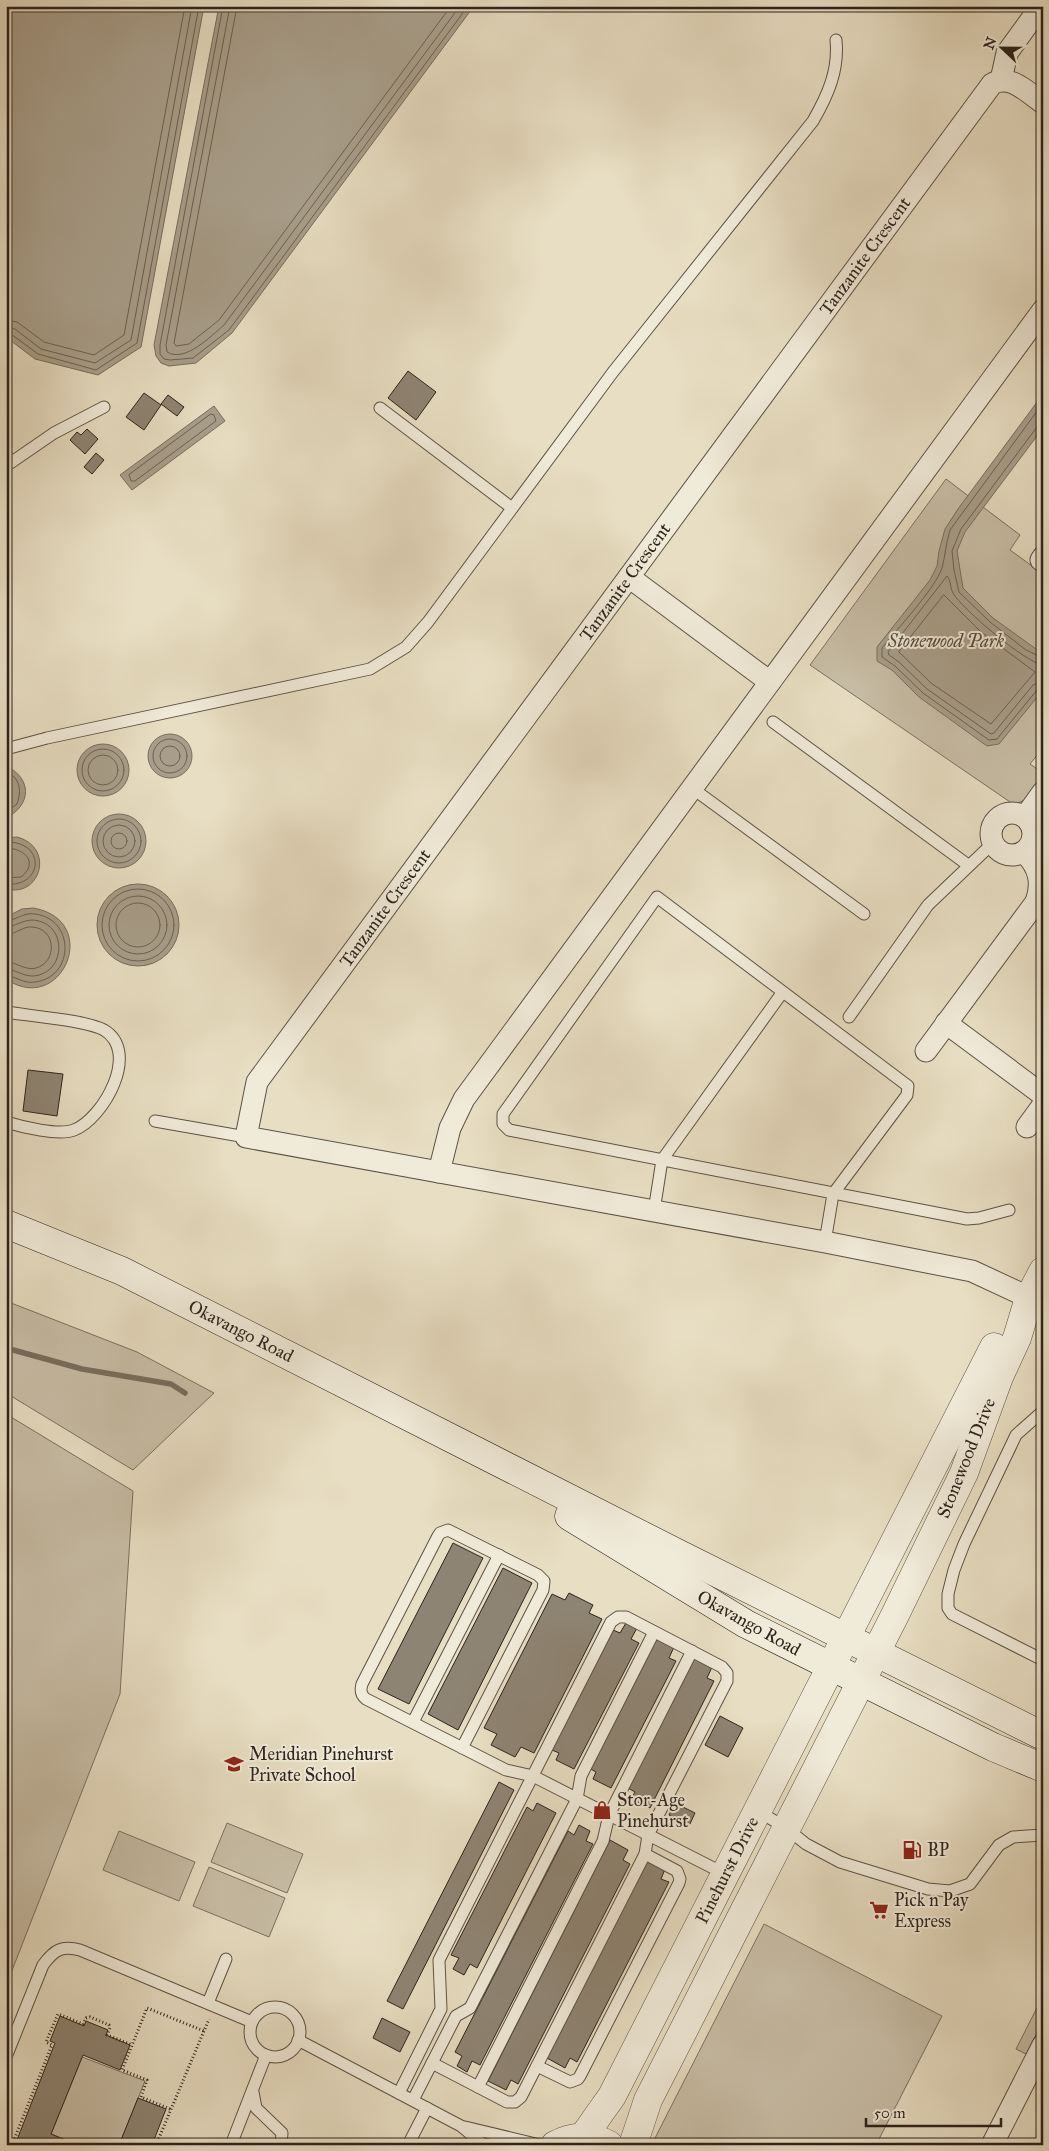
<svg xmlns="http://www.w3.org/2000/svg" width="1049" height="2151" viewBox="0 0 1049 2151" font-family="'IM FELL Great Primer',serif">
  <rect width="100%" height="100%" fill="#e8dec3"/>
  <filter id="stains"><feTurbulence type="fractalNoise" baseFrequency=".004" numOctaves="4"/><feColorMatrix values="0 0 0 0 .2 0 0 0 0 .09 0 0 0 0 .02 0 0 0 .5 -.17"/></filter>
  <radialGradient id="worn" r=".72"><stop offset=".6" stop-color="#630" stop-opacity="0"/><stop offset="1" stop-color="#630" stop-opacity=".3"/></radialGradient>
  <g fill="#c8bea7" stroke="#7a7062">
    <path d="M946 479 1020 535 1010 550 1043 574V748L1030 764 1043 773C1043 788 1027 802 1013 804L810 665Z"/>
    <polygon points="6,1301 137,1352 214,1393 133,1470 6,1393"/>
    <polygon points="6,1414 133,1491 120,1694 11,1973 6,1971"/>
    <polygon points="227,1823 303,1854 287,1893 211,1862"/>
    <polygon points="119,1831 195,1862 179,1901 103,1870"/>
    <polygon points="209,1867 285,1898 269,1937 193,1906"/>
    <polygon points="764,1924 942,2016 876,2145 652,2144"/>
    <polygon points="1043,1996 1043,2021 1026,2054 1016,2049"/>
    <polygon points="82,2057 145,2081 119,2145 78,2145 51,2134"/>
  </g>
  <g fill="#a89e8a" stroke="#776d5e">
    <polygon points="6,6 204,6 141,347 98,375 35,359 6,337"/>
    <polygon points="219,6 474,6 232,333 196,363 169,366 161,363 156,356 154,345"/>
    <polygon points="1043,394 1043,428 965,532 957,551 963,588 993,618 1043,654 1043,690 999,744 987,746 919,697 892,670 877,661 877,647 930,580 937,566 939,551 945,529 958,509"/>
    <polygon points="214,406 225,421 132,490 120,475"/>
    <circle cx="170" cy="756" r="22"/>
    <circle cx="103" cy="770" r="26"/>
    <path d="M6 766C32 778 32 805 6 818Z"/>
    <circle cx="119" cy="841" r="27"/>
    <path d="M17 837C55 847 41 898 6 889V838Z"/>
    <circle cx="138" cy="925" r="41"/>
    <path d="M33 908C103 920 62 1017 6 979V917L22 909Z"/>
  </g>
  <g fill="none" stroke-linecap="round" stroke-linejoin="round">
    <g stroke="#6a6053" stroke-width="1">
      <polyline points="223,6 160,345 160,354 164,359 170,360 193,358 229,330 468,6"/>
      <path d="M230 6 166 345 167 352C185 363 211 336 224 325L460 6"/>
      <polyline points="237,6 174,343 176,346 189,344 219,320 451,6"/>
      <polyline points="6,320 17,322 44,342 94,355 124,335 185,6"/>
      <polyline points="6,327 15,329 41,349 95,363 131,340 192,6"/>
      <polyline points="6,333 11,334 38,354 96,370 137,343 199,6"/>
      <path d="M1043 403 950 530C946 543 945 557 942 568 935 589 897 629 882 648V657L895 666 923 693 989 740 997 739 1037 690 1043 687"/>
      <polygon points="211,414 214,415 216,421 135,481 131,481 129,475"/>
      <polyline points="1043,425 1037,427 961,529 952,551 954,570 959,592 990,622 1026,650 1043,658"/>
      <polygon points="944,595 981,632 1035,672 991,724 931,683 899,652"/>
      <path d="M1043 665C1027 664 961 608 953 593 950 588 951 580 947 576L888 652 889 655 899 662 927 689 991 734 994 733 1033 685 1043 681"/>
      <circle cx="170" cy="756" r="17"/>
      <circle cx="170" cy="756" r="10"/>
      <circle cx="103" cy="770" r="21"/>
      <circle cx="103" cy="770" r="15"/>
      <path d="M6 771C20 778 22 790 17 804L6 812"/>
      <circle cx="119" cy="841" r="22"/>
      <circle cx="119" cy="841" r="16"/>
      <circle cx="119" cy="841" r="8"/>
      <path d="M6 842C47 841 43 888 6 884"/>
      <path d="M6 848C25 848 39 863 21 877L6 878"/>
      <circle cx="138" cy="925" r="36"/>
      <circle cx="138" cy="925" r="29"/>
      <circle cx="138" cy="925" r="22"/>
      <path d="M6 921C17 920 24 912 35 914 75 919 75 977 35 982 24 984 17 977 6 975"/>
      <path d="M6 927C18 926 26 917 39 921 66 928 65 968 39 975 26 979 18 970 6 969"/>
      <path d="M6 935C16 934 23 926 32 927 56 928 58 962 36 968 25 971 17 962 6 962"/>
    </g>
    <polyline stroke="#776d5e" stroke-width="5.5" points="6,1348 82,1369 171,1384 185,1393"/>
  </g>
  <g fill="#8e8473" stroke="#2d231c">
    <polygon points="408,371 436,392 416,420 388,398"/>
    <polygon points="144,393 161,405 144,430 126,417"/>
    <polygon points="168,395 184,407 177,416 161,404"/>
    <polygon points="87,429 98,439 85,454 70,440 77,432 81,435"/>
    <polygon points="96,453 104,460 92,474 84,467"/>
    <polygon points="28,1070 63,1074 57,1116 23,1111"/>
    <polygon points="453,1543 483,1558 409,1704 378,1689"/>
    <polygon points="503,1568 532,1583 458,1730 428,1714"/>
    <polygon points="569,1593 593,1605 589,1613 602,1619 534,1753 521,1747 515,1757 491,1745 497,1734 484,1728 552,1594 565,1600"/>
    <polygon points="626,1623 637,1628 631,1639 639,1643 574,1769 556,1760 559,1753 552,1750 613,1630 620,1633"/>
    <polygon points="656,1638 674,1647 669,1658 676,1661 611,1788 593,1779 596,1772 589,1768"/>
    <polygon points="694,1658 712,1667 707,1678 714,1681 650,1808 631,1799 635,1792 628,1788"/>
    <polygon points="720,1716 743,1728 728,1757 705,1745"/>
    <polygon points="499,1782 514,1790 403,2009 387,2001"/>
    <polygon points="537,1803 556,1813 477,1968 470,1964 464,1975 453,1969 459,1958 451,1955 527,1807 533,1811"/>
    <polygon points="675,1803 695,1813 689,1826 669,1815"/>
    <polygon points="579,1825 590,1831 586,1841 593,1844 480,2065 472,2061 467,2072 457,2066 462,2056 455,2052 568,1831 574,1835"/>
    <polygon points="610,1840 628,1850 623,1860 630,1864 518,2084 511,2080 506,2090 488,2081"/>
    <polygon points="648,1860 665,1869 661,1879 669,1882 577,2062 570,2058 565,2068 547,2058"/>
    <polygon points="60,2016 84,2026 86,2021 108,2030 106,2035 130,2045 120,2070 83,2055 51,2134 78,2145 15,2145 55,2043 50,2041"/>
    <polygon points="382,2018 410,2032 400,2052 373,2038"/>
    <polygon points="138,2098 166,2109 152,2145 119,2145"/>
  </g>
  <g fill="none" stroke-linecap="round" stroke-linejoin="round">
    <g stroke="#5c5246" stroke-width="13">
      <g id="service">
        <polyline points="380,408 512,508"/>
        <polyline points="6,466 54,433 104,407"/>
        <polyline points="773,722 968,865"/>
        <path d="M6 749 47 738 370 669 406 647 428 622 613 372 813 121C828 95 839 70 836 40"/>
        <polyline points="692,788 864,914"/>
        <path d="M6 1012C30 1016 85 1020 104 1030 141 1052 103 1119 74 1130 59 1136 22 1127 6 1122"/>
        <polyline points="849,1017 928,905 992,844"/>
        <polyline points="155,1121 246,1137"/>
        <polyline points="654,1211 662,1160 782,993"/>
        <polyline points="825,1242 833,1194 907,1095 908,1086 657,897 503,1114 503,1124 509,1130 967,1219 979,1218 1009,1210"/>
        <polyline points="1043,1411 1016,1435 964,1544 954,1570 948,1594 948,1608 952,1614 1043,1660"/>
        <polyline points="413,1722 499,1555"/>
        <path d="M462 1748 543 1590 544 1581 538 1575 448 1530 440 1533 438 1536 362 1684C360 1691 361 1695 366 1699L506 1770 533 1776 725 1874"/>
        <polyline points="758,1811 786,1828 806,1844 840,1862 928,1889 950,1891 970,1884 999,1845 1013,1837 1043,1835"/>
        <polyline points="208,2003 226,1959"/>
        <circle cx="275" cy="2032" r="25"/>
        <polyline points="298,2040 461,2126 484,2145"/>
        <path d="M6 2057 43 1965C54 1950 62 1945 80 1950L252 2022"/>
        <polyline points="537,2066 570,2082 578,2079 580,2076 679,1883 680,1879 677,1871 645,1854"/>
        <polyline points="478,2087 603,1841 609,1815 692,1651"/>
        <polyline points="253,2092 256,2108 282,2133 281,2145"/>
        <polyline points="399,2093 441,2009 439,1960 611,1622 618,1617 626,1617 722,1667 727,1673 727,1681 648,1835 645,1854 521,2097 515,2102 507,2102 432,2063"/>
        <polyline points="413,2100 456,2016 470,2008 577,1799 581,1776 654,1632"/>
        <polyline points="465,2127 540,2145"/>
        <polyline points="231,2145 266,2055"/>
        <polyline points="408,2145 427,2108"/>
      </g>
    </g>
    <g stroke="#5c5246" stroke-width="23">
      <g id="minor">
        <polyline points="1001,80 1007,53 1041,6"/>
        <path d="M1043 103C1028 93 1010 73 992 84L257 1082 246 1137 825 1242 972 1271 1043 1304"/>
        <polyline points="1041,560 1043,557"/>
        <polyline points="629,577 770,682"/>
        <circle cx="1012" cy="834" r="21"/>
        <polyline points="1025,817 1043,792"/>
        <path d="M1024 852C1039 867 1043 882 1036 902L1043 907"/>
        <polyline points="946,1023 1043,1095"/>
        <polyline points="926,1051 1036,902"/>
        <polyline points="1027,1127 1043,1105"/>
        <polyline points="439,1172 450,1128 464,1099 1043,310"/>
        <polyline points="992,2145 1043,2045"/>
      </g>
    </g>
    <g stroke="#5c5246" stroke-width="29">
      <g id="tertiary">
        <polyline points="583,2137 612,2096 994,1347"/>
        <path d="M555 2145C572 2136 591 2134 609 2145"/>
        <polyline points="633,2145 648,2100 895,1615 964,1473 999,1377 1017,1338 1029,1298 1043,1271"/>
      </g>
    </g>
    <g stroke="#2d231c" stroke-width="29">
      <g id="secondary">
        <polyline points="6,1224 122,1271 683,1556 1043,1736"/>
        <polyline points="569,1516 746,1624 993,1747 1043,1768"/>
      </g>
    </g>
    <g stroke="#2d231c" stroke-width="3" stroke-dasharray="1 2.5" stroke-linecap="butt">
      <polyline points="170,2109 141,2097 147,2080 122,2070 147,2008 204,2031"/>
      <polyline points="12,2145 52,2045 46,2042 58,2014 83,2024 86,2018 90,2017 109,2025 110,2028 107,2035 132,2045"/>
      <polyline points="156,2145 209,2019"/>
    </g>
    <use href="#service" stroke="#f0ead8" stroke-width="11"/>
    <use href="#minor" stroke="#f0ead8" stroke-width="21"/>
    <use href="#tertiary" stroke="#f0ead8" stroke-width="28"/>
    <use href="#secondary" stroke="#f0ead8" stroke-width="28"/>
  </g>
  <defs>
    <g id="school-bare" transform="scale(1.5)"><path d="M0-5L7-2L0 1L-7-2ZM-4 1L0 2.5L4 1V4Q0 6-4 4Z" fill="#8f2418" stroke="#f0ead8" stroke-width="2.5" paint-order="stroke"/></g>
    <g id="shop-bare" transform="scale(1.5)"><path d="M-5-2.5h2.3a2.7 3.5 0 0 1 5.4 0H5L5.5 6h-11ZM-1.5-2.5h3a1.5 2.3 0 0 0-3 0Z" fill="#8f2418" stroke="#f0ead8" stroke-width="2.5" paint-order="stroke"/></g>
    <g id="fuel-bare" transform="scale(1.5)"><path d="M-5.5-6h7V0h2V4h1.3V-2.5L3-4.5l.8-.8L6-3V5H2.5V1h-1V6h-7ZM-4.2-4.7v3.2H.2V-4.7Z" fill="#8f2418" stroke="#f0ead8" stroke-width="2.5" paint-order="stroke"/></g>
    <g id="supermarket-bare" transform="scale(1.5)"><path d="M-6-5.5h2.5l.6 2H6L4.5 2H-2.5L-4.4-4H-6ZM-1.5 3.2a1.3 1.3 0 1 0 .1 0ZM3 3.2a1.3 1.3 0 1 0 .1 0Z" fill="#8f2418" stroke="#f0ead8" stroke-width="2.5" paint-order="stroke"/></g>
  </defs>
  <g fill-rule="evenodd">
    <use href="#school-bare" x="234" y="1764"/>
    <use href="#shop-bare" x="602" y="1810"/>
    <use href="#fuel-bare" x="912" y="1850"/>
    <use href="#supermarket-bare" x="879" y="1910"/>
  </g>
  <g text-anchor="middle" stroke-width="4" stroke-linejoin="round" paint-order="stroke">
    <g font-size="18" fill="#2d231c" stroke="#f0ead8">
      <text transform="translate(865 256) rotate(-54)" y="6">Tanzanite Crescent</text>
      <text transform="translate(625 582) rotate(-54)" y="6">Tanzanite Crescent</text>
      <text transform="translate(385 908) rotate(-54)" y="6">Tanzanite Crescent</text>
      <text transform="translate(241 1331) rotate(27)" y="6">Okavango Road</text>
      <text transform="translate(966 1458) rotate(-68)" y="6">Stonewood Drive</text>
      <text transform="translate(749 1623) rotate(29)" y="6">Okavango Road</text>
      <text transform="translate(727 1870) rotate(-63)" y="6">Pinehurst Drive</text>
    </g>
    <g font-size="18" font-style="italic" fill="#544a3f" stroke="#f0ead8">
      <text x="946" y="647">Stonewood Park</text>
    </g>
    <g font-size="18" fill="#2d231c" stroke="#f0ead8" text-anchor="start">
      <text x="249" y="1760">Meridian Pinehurst<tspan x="249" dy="21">Private School</tspan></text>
      <text x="617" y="1806">Stor-Age<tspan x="617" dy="21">Pinehurst</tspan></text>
      <text x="927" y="1856">BP</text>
      <text x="894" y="1906">Pick n Pay<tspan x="894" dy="21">Express</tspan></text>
    </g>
  </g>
  <rect width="1049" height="2151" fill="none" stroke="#e8dec3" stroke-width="25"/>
  <rect x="8" y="8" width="1034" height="2136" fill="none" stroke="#2d231c" stroke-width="2.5"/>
  <rect x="12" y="12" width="1024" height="2126" fill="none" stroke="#2d231c"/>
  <g transform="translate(1002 48) rotate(292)" stroke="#f0ead8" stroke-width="4" paint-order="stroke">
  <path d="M0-4L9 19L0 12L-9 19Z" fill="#2d231c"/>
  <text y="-8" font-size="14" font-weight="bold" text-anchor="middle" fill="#2d231c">N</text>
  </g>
  <path d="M866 2118v8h135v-8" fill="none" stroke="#2d231c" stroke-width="2.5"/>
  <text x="874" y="2118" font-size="15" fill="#2d231c" stroke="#f0ead8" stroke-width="4" paint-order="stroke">50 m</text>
  <rect width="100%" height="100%" filter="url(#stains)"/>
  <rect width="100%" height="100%" fill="url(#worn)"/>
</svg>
